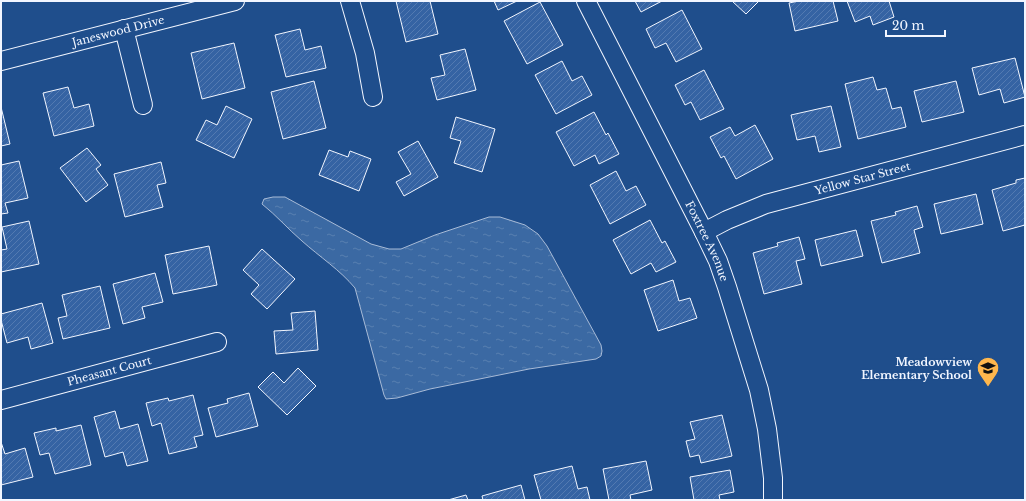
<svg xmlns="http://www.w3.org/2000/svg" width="1026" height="501" viewBox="0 0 1026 501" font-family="'Libre Baskerville',serif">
  <defs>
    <pattern id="water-ripples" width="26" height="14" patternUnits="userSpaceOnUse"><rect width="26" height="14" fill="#3b69a3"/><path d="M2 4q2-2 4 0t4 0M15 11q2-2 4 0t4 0" fill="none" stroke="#587fb1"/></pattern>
    <pattern id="building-hatch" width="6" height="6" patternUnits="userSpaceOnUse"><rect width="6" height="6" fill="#3563a3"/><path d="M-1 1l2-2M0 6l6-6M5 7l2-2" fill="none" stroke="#537ab1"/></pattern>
  </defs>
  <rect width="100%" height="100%" fill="#1f4e8c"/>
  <path fill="url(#water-ripples)" stroke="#a8bbd7" d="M273 197H285L371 244 389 249H401L435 235 489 217H500L525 225 538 234 547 246 601 345 602 351 601 356 596 359 529 369 430 389 397 398 386 399 384 395 355 288C340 270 320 257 302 241 288 229 276 215 262 204L264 199Z"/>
  <g fill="url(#building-hatch)" stroke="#f2f6ff">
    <polygon points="396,1 430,1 438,34 406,42"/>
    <polygon points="494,1 517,1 498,10"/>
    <polygon points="635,1 662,1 641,12"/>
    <polygon points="732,1 759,1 746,14"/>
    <polygon points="799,1 833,1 838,21 795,31 789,3"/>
    <polygon points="847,1 889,1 894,17 873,25 870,16 855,22"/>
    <polygon points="540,2 563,45 527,64 504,21"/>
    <polygon points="682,10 702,49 676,62 666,43 655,48 646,29"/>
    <polygon points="300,29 305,50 321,46 326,68 286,77 275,35"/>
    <polygon points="234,43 245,88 202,99 191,53"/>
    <polygon points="465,49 476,90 437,100 431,78 445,75 440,55"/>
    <polygon points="1015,58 1025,97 1004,103 1000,89 979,95 972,68"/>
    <polygon points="562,61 572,81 582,76 592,95 556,114 535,75"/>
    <polygon points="704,70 724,109 700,120 691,102 685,105 675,85"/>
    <polygon points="873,77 877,90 886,88 892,109 901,107 906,127 858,139 845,84"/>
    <polygon points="314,81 326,128 283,139 271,92"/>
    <polygon points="956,81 964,112 922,122 914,91"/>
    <polygon points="68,87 74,108 89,104 94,126 54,136 43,93"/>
    <polygon points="226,106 252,119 234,158 196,140 206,120 217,125"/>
    <polygon points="831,106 841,147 819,152 815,136 797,140 791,115"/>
    <polygon points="1,107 10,144 1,146"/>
    <polygon points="594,112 606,135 608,133 619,154 599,164 595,155 574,166 556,132"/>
    <polygon points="456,117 495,129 482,172 454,163 461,141 450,138"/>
    <polygon points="755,125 773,159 736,179 724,156 721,158 710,137 730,127 735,136"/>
    <polygon points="418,141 438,177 404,196 396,182 411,174 398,152"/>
    <polygon points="87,148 101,165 96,169 108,185 86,202 60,168"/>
    <polygon points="329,150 348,157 350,151 371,159 359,191 319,175"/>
    <polygon points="19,161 28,198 5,203 8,213 1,214 1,165"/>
    <polygon points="161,162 166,183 157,185 163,207 125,217 114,174"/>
    <polygon points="616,171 626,191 636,186 646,205 610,224 590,185"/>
    <polygon points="1025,178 1025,225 1003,231 992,190 1016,183 1016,180"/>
    <polygon points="976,194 983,224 941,234 934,204"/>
    <polygon points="917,206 923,227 914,230 920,253 882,263 871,221 896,215 895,212"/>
    <polygon points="650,220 662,243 665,241 676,262 656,272 651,263 631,274 613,240"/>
    <polygon points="29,221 39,264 1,272 1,250 7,249 2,227"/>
    <polygon points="856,230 863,256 821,266 815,240"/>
    <polygon points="799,237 805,259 796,261 802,284 764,294 753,253 778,246 777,243"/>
    <polygon points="209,246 217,285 173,294 165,255"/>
    <polygon points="262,249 295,279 267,309 251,294 259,285 243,270"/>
    <polygon points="155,273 163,302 142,307 145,318 123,324 113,284"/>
    <polygon points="673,280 679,301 690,298 697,318 658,331 644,290"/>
    <polygon points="100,286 110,328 63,339 58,318 67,316 62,295"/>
    <polygon points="42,303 53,343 31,349 28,337 7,343 1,320 1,314"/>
    <polygon points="315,311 318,350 276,354 274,331 293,330 291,313"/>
    <polygon points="298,368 316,386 287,415 258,387 273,372 284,383"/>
    <polygon points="249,393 258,426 216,437 208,408 228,403 227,399"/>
    <polygon points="193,395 203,435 194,437 197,447 169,454 161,423 152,426 146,403 168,398 169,401"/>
    <polygon points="115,411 120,429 138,424 148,461 127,466 123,452 105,457 94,417"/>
    <polygon points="722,415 732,456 701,463 699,455 690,457 686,441 695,439 690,422"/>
    <polygon points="81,425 91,465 55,474 49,453 40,455 34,433 56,428 56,431"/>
    <polygon points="1,442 5,454 25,448 33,477 1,485"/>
    <polygon points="646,461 652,490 630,495 631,500 609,500 603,469"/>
    <polygon points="572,466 578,489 587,487 590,500 541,500 534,475"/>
    <polygon points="730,470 734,492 719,495 720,500 694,500 690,477"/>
    <polygon points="521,485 525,500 483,500 482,496"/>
    <polygon points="466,495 468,500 448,500"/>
  </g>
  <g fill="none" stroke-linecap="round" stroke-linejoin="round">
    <g stroke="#f2f6ff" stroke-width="20">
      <g id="street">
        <polyline points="350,1 365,53 373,97"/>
        <path id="s1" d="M586 1 704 232 718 261 727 287 759 390 767 429 773 478V500"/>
        <polyline points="124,29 143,105"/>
        <path id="s2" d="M1 61 235 1"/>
        <path id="s3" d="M704 232 727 220 766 204 1025 135"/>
        <path id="s4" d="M1 400 217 342"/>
      </g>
    </g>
    <use href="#street" stroke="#1f4e8c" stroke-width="18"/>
  </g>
  <defs>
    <g id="school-pin" transform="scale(1.15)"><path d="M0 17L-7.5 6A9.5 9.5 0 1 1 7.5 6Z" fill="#ffb74d" stroke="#1f4e8c"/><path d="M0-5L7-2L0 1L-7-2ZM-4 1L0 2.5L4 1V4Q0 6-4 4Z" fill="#111"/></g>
  </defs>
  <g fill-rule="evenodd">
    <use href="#school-pin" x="988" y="368"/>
  </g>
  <g text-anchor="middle" stroke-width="3" stroke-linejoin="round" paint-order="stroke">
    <g font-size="11" fill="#f2f6ff" stroke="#1f4e8c">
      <text dy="4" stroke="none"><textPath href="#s2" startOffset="121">Janeswood Drive</textPath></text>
      <text dy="4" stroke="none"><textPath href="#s3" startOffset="168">Yellow Star Street</textPath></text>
      <text dy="4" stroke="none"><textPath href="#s1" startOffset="269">Foxtree Avenue</textPath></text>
      <text dy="4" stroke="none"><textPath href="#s4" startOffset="112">Pheasant Court</textPath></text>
    </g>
    <g font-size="11" font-weight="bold" fill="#f2f6ff" stroke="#1f4e8c" text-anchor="end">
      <text x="972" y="366">Meadowview<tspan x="972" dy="13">Elementary School</tspan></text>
    </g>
  </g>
  <rect width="1026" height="501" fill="none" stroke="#f2f6ff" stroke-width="4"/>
  <path d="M886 30v6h59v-6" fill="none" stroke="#f2f6ff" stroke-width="2"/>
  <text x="892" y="30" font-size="12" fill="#f2f6ff" stroke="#1f4e8c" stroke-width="3" paint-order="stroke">20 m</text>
</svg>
